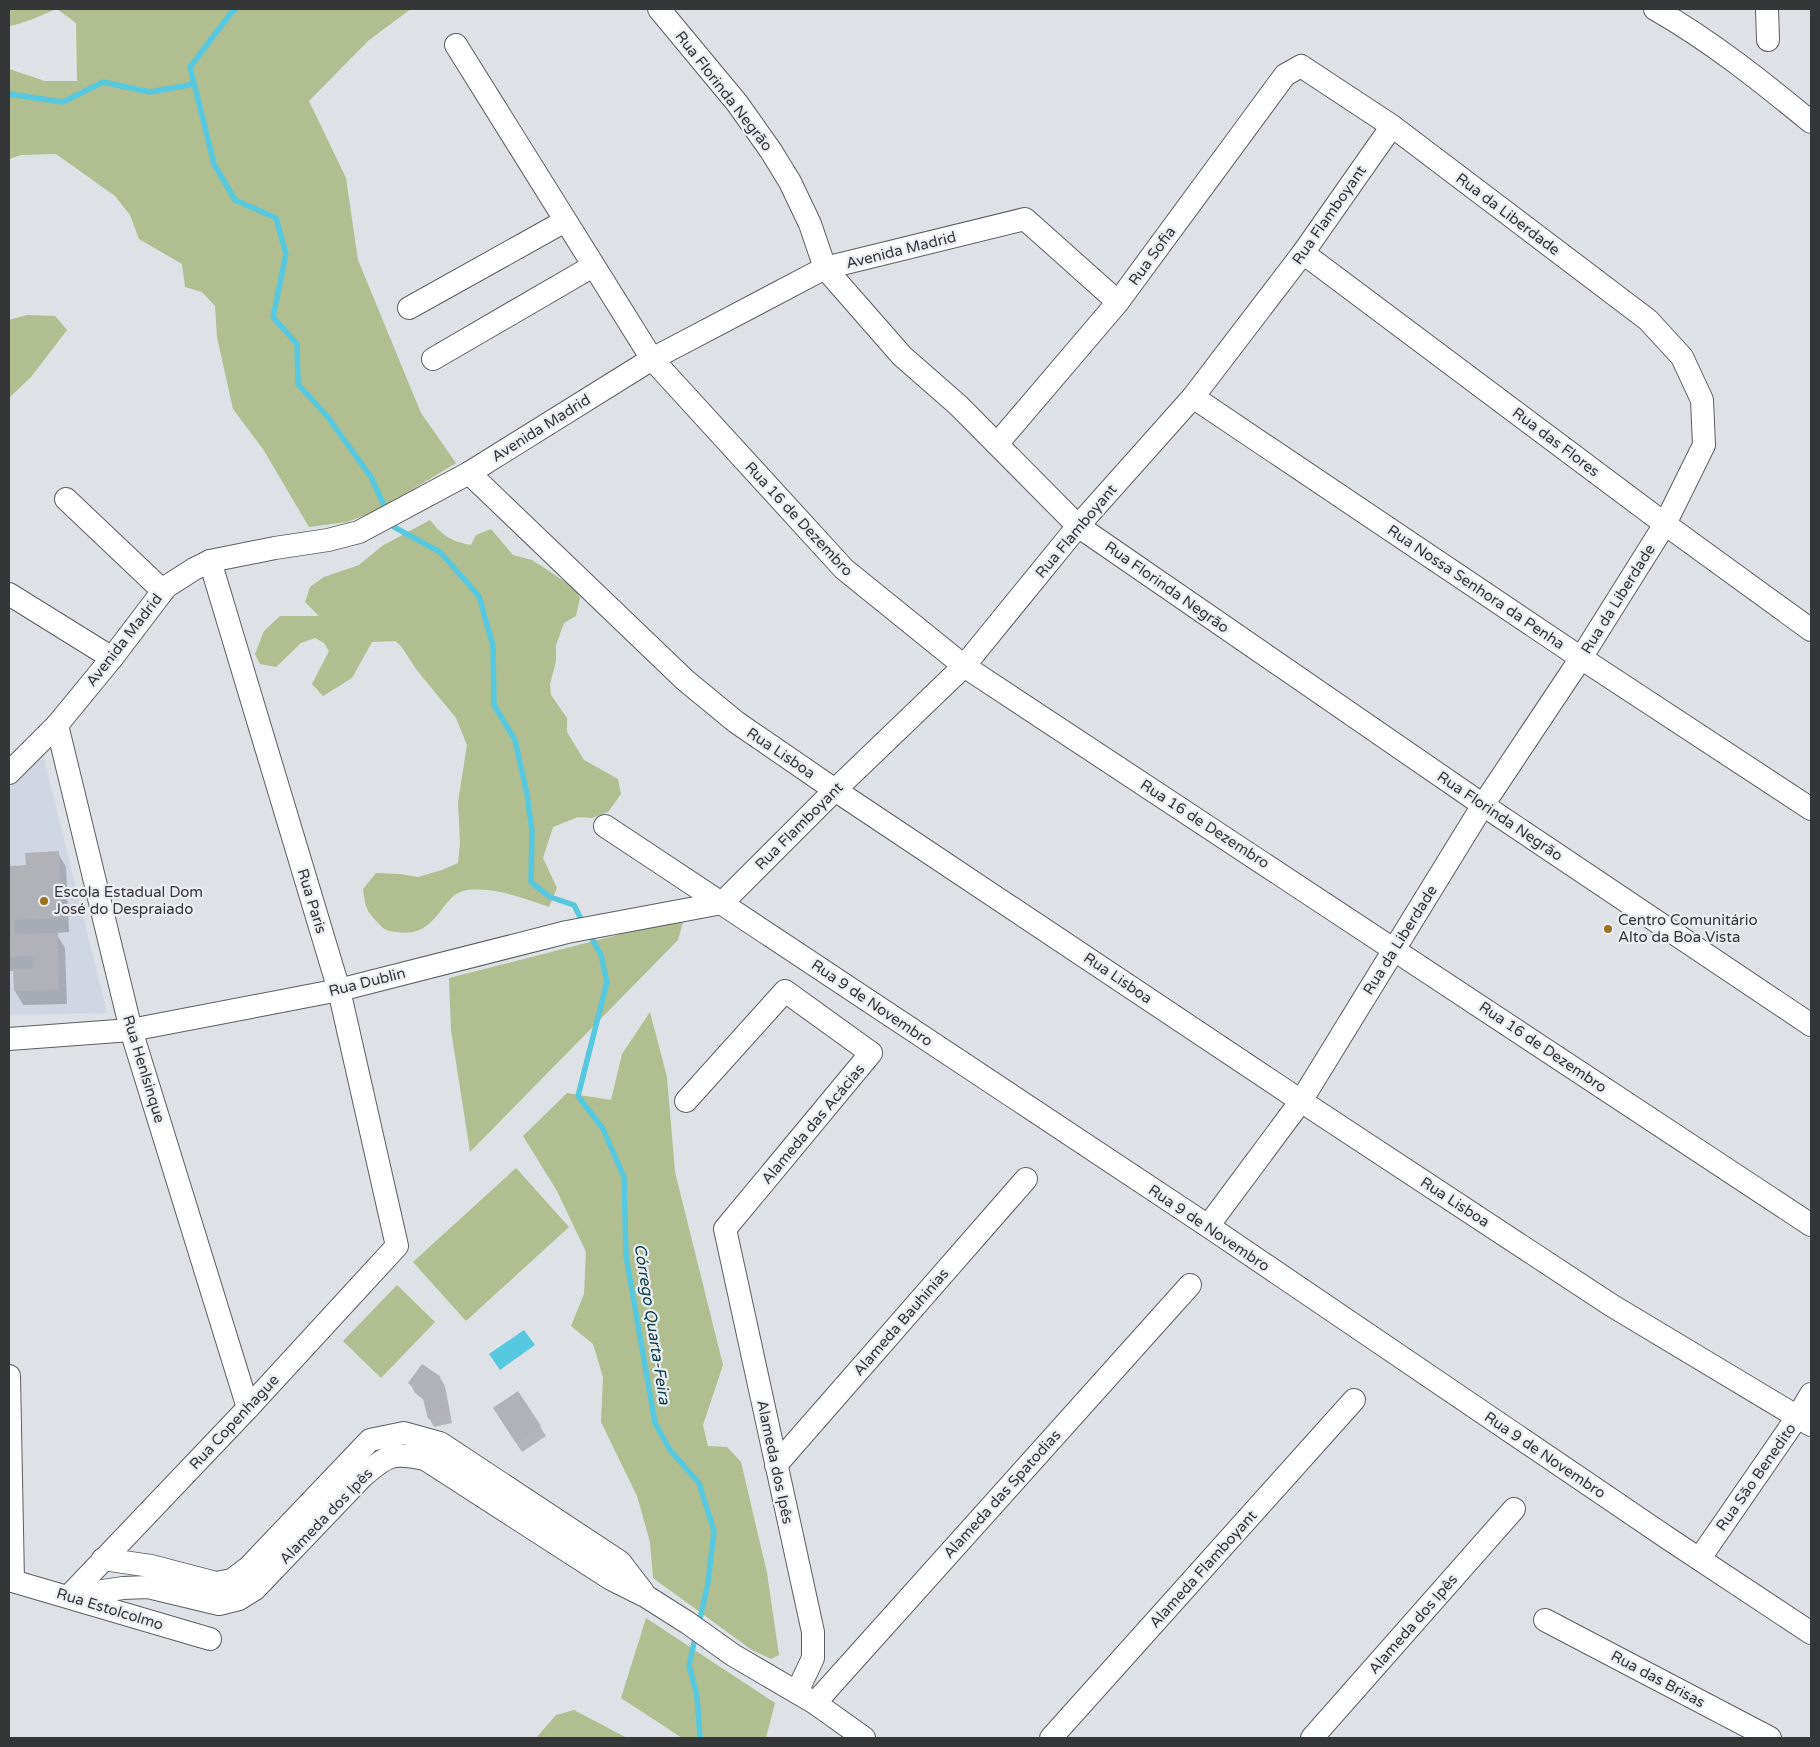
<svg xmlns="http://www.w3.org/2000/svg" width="1820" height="1747" viewBox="0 0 1820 1747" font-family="'Varela Round',sans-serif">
  <rect width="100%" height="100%" fill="#dee1e6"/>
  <polygon fill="#d0d6e2" points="43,754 107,1013 9,1015 9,789"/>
  <g fill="#b0be90">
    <path d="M9 9H411L369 40 309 101 346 178 358 260 421 413 456 463 377 511 347 522 309 527 263 449 233 409 217 337 215 306 202 292 185 287 182 264 139 239 130 215 115 196 56 154 21 155 9 159V69L45 81H77L76 23 57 9C41 15 26 23 9 26Z"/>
    <polygon points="27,315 55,316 67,330 31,377 9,398 9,320"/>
    <path d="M430 520C443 536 450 541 471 545L476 535 491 529 513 555 532 560 546 569 574 588 580 598 576 616 564 623 556 645V661L550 684 551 695 567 718V732L584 760 618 779 621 794 608 812 592 818 578 817 553 827 543 858 557 888 549 907C523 898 495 887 467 890 440 893 439 939 397 932 390 931 385 931 380 925 366 910 366 910 363 889L376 873 400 874 418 877 442 870 458 863 460 843 458 802 467 745 456 718 416 669 401 646 395 641 372 642 352 678 323 696 312 684 329 651 324 643 315 638 301 643 276 667 260 664 255 654 264 631 280 616H319L305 602 310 587 324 577 359 565 382 546Z"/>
    <polygon points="684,918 678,940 470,1152 451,1030 449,978"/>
    <polygon points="650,1012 667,1077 675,1172 723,1365 703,1425 708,1446 727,1447 741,1462 767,1573 779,1655 771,1659 752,1650 653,1578 650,1542 637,1496 601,1422 603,1377 593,1344 571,1326 584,1294 586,1252 557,1191 523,1136 567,1093 611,1100 622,1054"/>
    <polygon points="516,1168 569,1227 466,1321 413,1262"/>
    <polygon points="397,1285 435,1322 381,1378 343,1341"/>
    <polygon points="646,1618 775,1703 766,1738 682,1738 621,1698"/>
    <polygon points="574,1710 627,1738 536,1738 556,1715"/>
  </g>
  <polygon fill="#56c8df" points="524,1330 535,1345 500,1370 489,1354"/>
  <g fill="#0003">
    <polygon points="58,853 66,867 69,932 56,933 65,948 67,1004 23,1005 15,991 14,971 9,971 9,867 27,866"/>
    <polygon points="439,1376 445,1386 452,1423 434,1427 429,1418 425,1401 415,1393 410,1383"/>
    <polygon points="518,1393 546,1436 522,1452 500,1418"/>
  </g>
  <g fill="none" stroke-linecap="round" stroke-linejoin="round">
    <g stroke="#56c8df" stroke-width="5.5">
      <polyline points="236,9 231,13 190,67 214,164 235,200 276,218 286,254 273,317 297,344 298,384 327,416 371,477 387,512"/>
      <polyline points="9,94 63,102 103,82 150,92 194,84"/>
      <polyline points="391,521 394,527 440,552 479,596 493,646 494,705 515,740 527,794 532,831 531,882 550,897 574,905 583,923"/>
      <polyline points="589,933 601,955 607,982 578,1096 603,1129 624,1177 626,1256 655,1423 670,1450 699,1483 714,1531 708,1583 699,1623"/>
      <polyline points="696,1634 689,1665 697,1696 700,1738"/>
    </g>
  </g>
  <g fill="#b0b2b7">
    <polygon points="59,851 62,918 15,920 15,934 58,933 59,990 14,991 13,969 33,969 33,956 9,957 9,866 26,865 25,853"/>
    <polygon points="422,1364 440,1376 447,1413 428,1419 422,1395 408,1383"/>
    <polygon points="518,1391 541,1426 516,1443 493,1408"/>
  </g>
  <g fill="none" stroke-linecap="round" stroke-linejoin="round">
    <g stroke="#5c5e62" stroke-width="24">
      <g id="minor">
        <polyline points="659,9 737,103 771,151 790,182 810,224 825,268 902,356 958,405 1078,526 1483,805 1811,1025"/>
        <path d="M1655 9C1711 41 1761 81 1811 122"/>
        <polyline points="1767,9 1768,40"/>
        <polyline points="456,45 652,359 844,569 964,666 1811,1225"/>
        <polyline points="1303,253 1665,524 1811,630"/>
        <polyline points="409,308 565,221"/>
        <polyline points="433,359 593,266"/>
        <polyline points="1193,397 1581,658 1811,809"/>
        <polyline points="997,444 1118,302 1285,75 1301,66 1392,126 1648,320 1682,357 1702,400 1704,445 1665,524 1581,658 1483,805 1301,1101 1208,1226"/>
        <polyline points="469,473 685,680 736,722 835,790 1301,1101 1611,1305 1811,1425"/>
        <polyline points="66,499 163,591"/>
        <polyline points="9,594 112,658"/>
        <polyline points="57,725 131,1030 248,1408"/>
        <polyline points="9,773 57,725 112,658 166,587 194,569 210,561 275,548 328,540 359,532 469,473 652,359 825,268 1025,219 1118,302"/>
        <polyline points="605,826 1208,1226 1669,1539 1811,1633"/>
        <polyline points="722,903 835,790 964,666 1078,526 1193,397 1303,253 1392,126"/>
        <polyline points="9,1039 131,1030 339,990 567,932 722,903"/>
        <polyline points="686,1101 785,991 871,1053 725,1229 813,1632 813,1658 797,1692"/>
        <polyline points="9,1376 13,1581"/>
        <polyline points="776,1465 1026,1179"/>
        <polyline points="1700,1558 1798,1416 1811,1394"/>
        <polyline points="103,1559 151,1566 216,1583 232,1580 249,1567 370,1440 404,1433 440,1443 620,1562 643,1592"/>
        <polyline points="9,1580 210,1639"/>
        <polyline points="69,1596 248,1408 397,1246 339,990 210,561"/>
        <path d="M69 1596 123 1588 148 1587 219 1604 239 1599 255 1589 362 1477C387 1455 392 1452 425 1459L611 1579 647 1597 688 1623 733 1655 815 1703 864 1738"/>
        <polyline points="1545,1620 1770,1738"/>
        <polyline points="815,1703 1190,1285"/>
        <polyline points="1051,1738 1354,1400"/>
        <polyline points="1312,1738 1514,1509"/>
      </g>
    </g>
    <use href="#minor" stroke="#fff" stroke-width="22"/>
  </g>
  <g fill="#9a711e" stroke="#eceef3" stroke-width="2">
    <circle cx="44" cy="901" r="5"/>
    <circle cx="1608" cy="929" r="5"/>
  </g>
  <g text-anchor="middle" stroke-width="4.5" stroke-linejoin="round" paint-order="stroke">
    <g font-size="15" fill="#353638" stroke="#eceef3">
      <text transform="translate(724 91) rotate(52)" y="5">Rua Florinda Negrão</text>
      <text transform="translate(1508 214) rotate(37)" y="5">Rua da Liberdade</text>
      <text transform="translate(1329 215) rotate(-55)" y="5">Rua Flamboyant</text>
      <text transform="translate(901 250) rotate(-14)" y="5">Avenida Madrid</text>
      <text transform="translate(1152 256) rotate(-54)" y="5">Rua Sofia</text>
      <text transform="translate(541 428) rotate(-32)" y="5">Avenida Madrid</text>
      <text transform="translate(1556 442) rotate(37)" y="5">Rua das Flores</text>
      <text transform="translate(799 519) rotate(47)" y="5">Rua 16 de Dezembro</text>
      <text transform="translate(1076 531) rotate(-50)" y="5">Rua Flamboyant</text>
      <text transform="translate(1167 587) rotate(35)" y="5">Rua Florinda Negrão</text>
      <text transform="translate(1476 587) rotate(34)" y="5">Rua Nossa Senhora da Penha</text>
      <text transform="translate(1618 599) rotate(-58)" y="5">Rua da Liberdade</text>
      <text transform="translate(124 640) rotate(-52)" y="5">Avenida Madrid</text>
      <text transform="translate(781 753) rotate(34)" y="5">Rua Lisboa</text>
      <text transform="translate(1500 816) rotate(34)" y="5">Rua Florinda Negrão</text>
      <text transform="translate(1205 824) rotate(33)" y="5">Rua 16 de Dezembro</text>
      <text transform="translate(799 826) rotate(-45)" y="5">Rua Flamboyant</text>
      <text transform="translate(312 901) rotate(73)" y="5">Rua Paris</text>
      <text transform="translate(1400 940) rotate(-58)" y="5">Rua da Liberdade</text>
      <text transform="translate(1118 978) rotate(34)" y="5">Rua Lisboa</text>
      <text transform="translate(367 982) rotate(-14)" y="5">Rua Dublin</text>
      <text transform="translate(872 1003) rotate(34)" y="5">Rua 9 de Novembro</text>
      <text transform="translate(1543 1047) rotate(34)" y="5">Rua 16 de Dezembro</text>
      <text transform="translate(144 1069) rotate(73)" y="5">Rua Henlsinque</text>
      <text transform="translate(813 1124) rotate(-50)" y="5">Alameda das Acácias</text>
      <text transform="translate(1455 1202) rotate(33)" y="5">Rua Lisboa</text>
      <text transform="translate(1209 1228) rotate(34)" y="5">Rua 9 de Novembro</text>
      <text transform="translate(901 1322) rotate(-49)" y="5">Alameda Bauhinias</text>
      <text transform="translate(234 1422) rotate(-47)" y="5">Rua Copenhague</text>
      <text transform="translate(1545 1455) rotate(34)" y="5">Rua 9 de Novembro</text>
      <text transform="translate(775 1462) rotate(78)" y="5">Alameda dos Ipês</text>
      <text transform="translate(1756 1477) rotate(-55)" y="5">Rua São Benedito</text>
      <text transform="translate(1002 1494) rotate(-48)" y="5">Alameda das Spatodias</text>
      <text transform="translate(326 1516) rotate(-46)" y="5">Alameda dos Ipês</text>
      <text transform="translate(1203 1569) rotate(-48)" y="5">Alameda Flamboyant</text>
      <text transform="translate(110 1609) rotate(17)" y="5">Rua Estolcolmo</text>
      <text transform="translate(1413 1624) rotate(-49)" y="5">Alameda dos Ipês</text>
      <text transform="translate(1658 1679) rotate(28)" y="5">Rua das Brisas</text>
    </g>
    <g font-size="15" fill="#353638" stroke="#eceef3" text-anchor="start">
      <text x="54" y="897">Escola Estadual Dom<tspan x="54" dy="17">José do Despraiado</tspan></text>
      <text x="1618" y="925">Centro Comunitário<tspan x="1618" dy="17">Alto da Boa Vista</tspan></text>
    </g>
    <g font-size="16" font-style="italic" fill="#0b404a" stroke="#eceef3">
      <text transform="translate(653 1324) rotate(81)" y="6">Córrego Quarta-Feira</text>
    </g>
  </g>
  <rect width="1820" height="1747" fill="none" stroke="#353638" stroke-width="20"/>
</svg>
